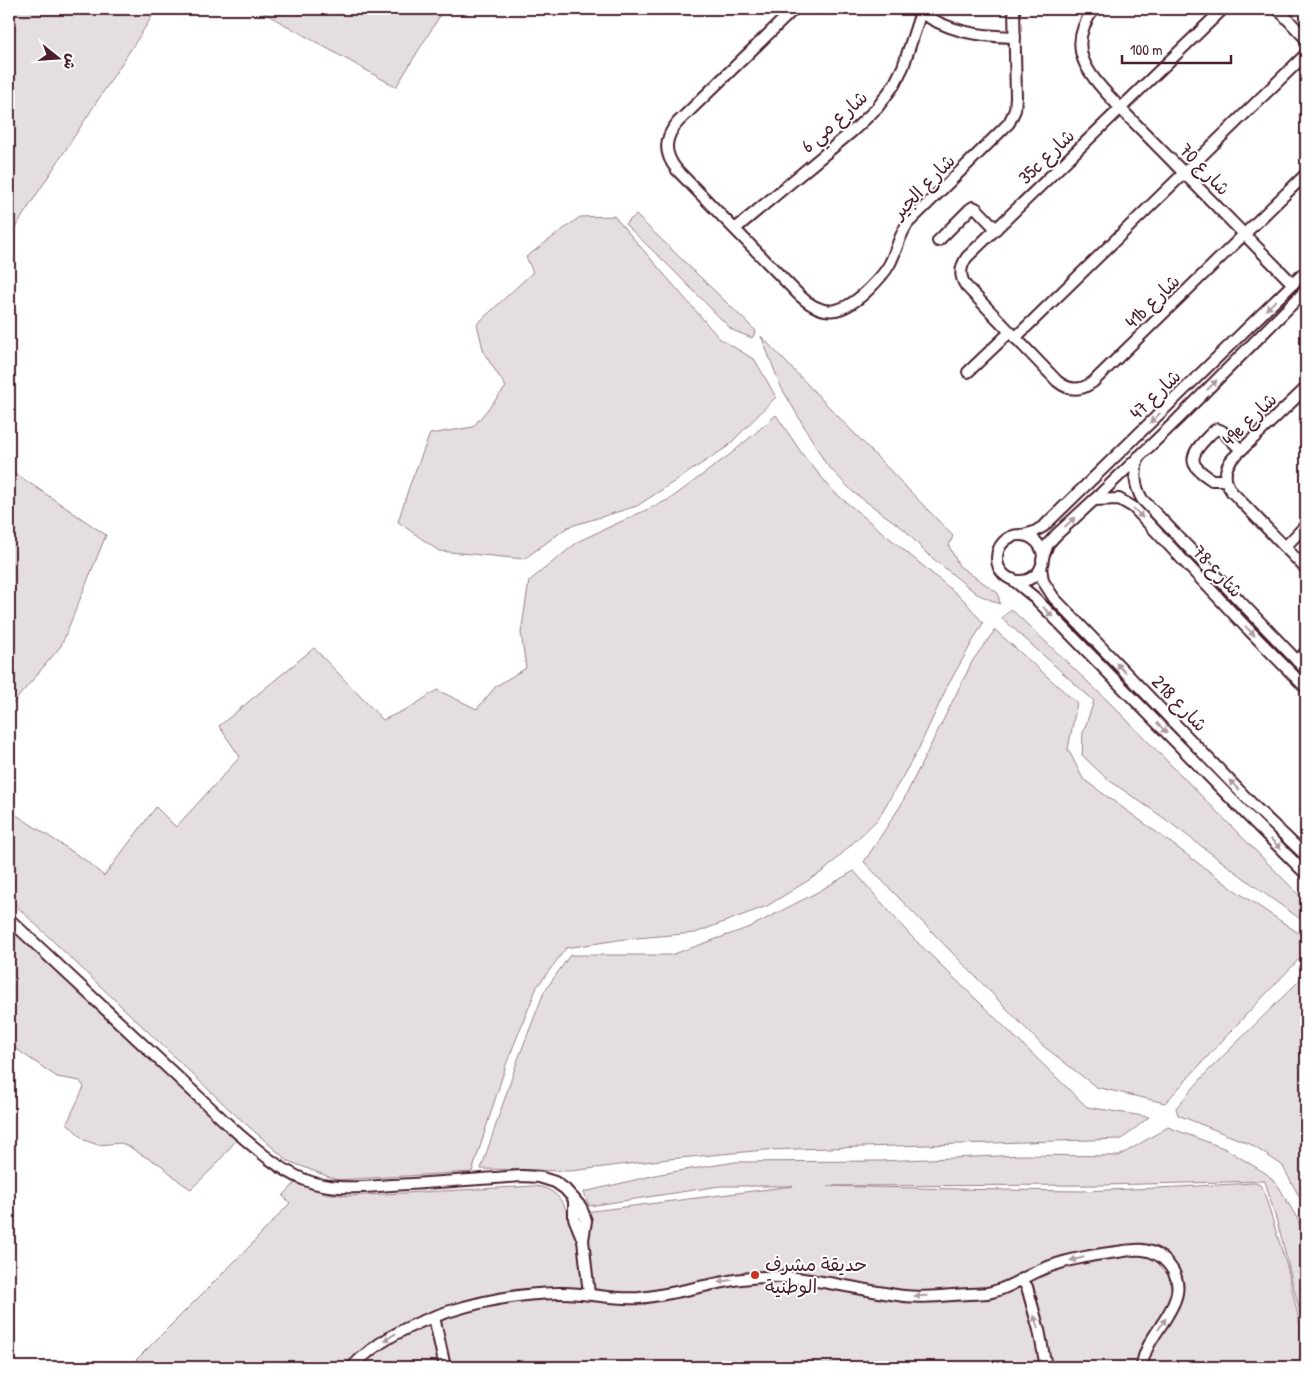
<svg xmlns="http://www.w3.org/2000/svg" width="1315" height="1376" viewBox="0 0 1315 1376" font-family="'Patrick Hand','Playpen Sans Arabic',sans-serif">
  <rect width="100%" height="100%" fill="#fff"/>
  <filter id="ink" filterUnits="userSpaceOnUse"><feTurbulence type="fractalNoise" baseFrequency=".02" numOctaves="2"/><feDisplacementMap in="SourceGraphic" scale="10" xChannelSelector="R" yChannelSelector="G"/><feConvolveMatrix kernelMatrix="1 2 1 2 8 2 1 2 1" color-interpolation-filters="sRGB"/></filter>
  <g filter="url(#ink)">
    <g fill="#e5dee0" stroke="#987e86">
      <polygon points="9,9 157,9 9,237"/>
      <polygon points="257,9 444,9 396,87"/>
      <polygon points="636,215 756,331 752,338 732,330 669,266 625,224"/>
      <polygon points="614,216 719,338 755,360 776,397 727,447 637,506 568,527 524,559 439,551 398,522 409,487 430,434 473,427 506,387 484,353 477,324 533,272 526,257 580,217"/>
      <polygon points="761,336 953,536 949,546 959,566 998,593 1000,604 977,594 925,552 905,530 853,492 826,464 781,387"/>
      <polygon points="776,415 803,455 834,492 964,600 983,623 947,687 918,750 878,819 825,870 767,906 695,933 625,939 566,948 537,987 506,1065 472,1172 337,1180 288,1161 230,1110 9,899 9,810 85,860 104,876 156,807 176,827 240,757 219,726 314,648 383,720 411,707 437,690 477,709 496,686 526,668 521,633 529,581 579,541 670,499 732,453"/>
      <polygon points="9,469 106,535 61,646 9,708"/>
      <polygon points="1011,609 1109,702 1306,902 1306,923 1268,896 1161,816 1107,779 1082,755 1083,733 1094,701 1002,618"/>
      <polygon points="995,630 1077,703 1068,749 1083,779 1155,831 1233,889 1306,938 1306,950 1302,956 1243,1018 1165,1103 1096,1087 1042,1045 864,862 901,805 973,660"/>
      <polygon points="854,871 910,935 1087,1107 1149,1117 1122,1139 765,1150 669,1159 571,1171 481,1169 517,1062 544,992 570,955 671,955 750,927 814,894"/>
      <polygon points="9,922 237,1139 214,1167 191,1189 180,1182 161,1165 142,1155 130,1147 121,1143 98,1145 84,1140 67,1123 84,1087 80,1081 57,1077 9,1044"/>
      <polygon points="1306,974 1306,1209 1282,1165 1250,1144 1178,1115 1176,1108 1207,1072"/>
      <path d="M1168 1127 1226 1149 1267 1174 1279 1187 1298 1220 1306 1239V1337L1281 1236 1265 1181 1103 1185 827 1186 1004 1190 1081 1191 1158 1188 1255 1183 1260 1185 1263 1189 1288 1270 1306 1353V1367H129L249 1247 290 1203 283 1196 295 1183 326 1193 348 1196 535 1186C553 1188 562 1198 568 1214L793 1186H720L589 1206 584 1192 660 1174 735 1162 881 1161 1021 1155 1119 1156Z"/>
    </g>
    <g fill="none" stroke-linecap="round" stroke-linejoin="round">
      <g stroke="#4a1f2b" stroke-width="14">
        <g id="minor">
          <path d="M794 9 678 122C664 138 663 153 677 170L799 295C824 319 843 313 866 292 875 283 883 276 889 265 897 251 898 237 908 223L1009 123 1015 110 1016 97 1014 9"/>
          <path d="M1094 9C1062 51 1092 77 1120 108L1293 284"/>
          <path d="M1223 9 967 257C960 267 959 276 966 286L1057 381C1069 391 1081 391 1093 382L1306 174"/>
          <polyline points="1278,9 1306,39"/>
          <path d="M917 10C948 32 977 36 1015 37"/>
          <polyline points="735,229 855,129 877,108 894,85 903,67 921,12"/>
          <polyline points="938,241 970,209 973,207 977,209 996,229"/>
          <polyline points="1015,338 1306,54"/>
          <polyline points="968,372 1010,332"/>
          <path d="M1306 388 1233 458C1224 468 1223 480 1232 492L1306 569"/>
          <path d="M1138 457C1134 473 1134 485 1142 499L1306 670"/>
          <path d="M1226 480H1212C1194 468 1186 461 1202 443 1207 438 1211 432 1217 429L1222 431 1241 450"/>
          <polyline points="1094,500 1119,499 1133,507 1245,626 1306,688"/>
          <polyline points="1023,535 1034,532 1044,526 1306,271"/>
          <circle cx="1020" cy="558" r="23"/>
          <polyline points="1285,547 1306,525"/>
          <polyline points="1042,560 1048,544 1056,535 1094,500 1177,420 1306,290"/>
          <polyline points="1041,567 1043,581 1054,598 1255,807 1306,856"/>
          <polyline points="1012,579 1034,597 1247,815 1306,874"/>
          <polyline points="1297,661 1306,652"/>
          <path d="M9 919 233 1129C255 1148 278 1169 305 1180 333 1191 363 1187 392 1185 435 1183 478 1179 522 1176L539 1177 555 1182 565 1189 581 1207 586 1221 583 1240 589 1294"/>
          <polyline points="574,1199 574,1218 583,1240"/>
          <polyline points="1020,1280 1024,1283 1027,1287 1039,1330 1046,1367"/>
          <polyline points="434,1317 445,1367"/>
          <path d="M352 1367C399 1317 493 1294 559 1293 586 1292 612 1300 639 1298 688 1293 734 1274 784 1277 825 1280 864 1291 904 1296 921 1298 937 1296 953 1295 965 1294 976 1294 987 1293 1007 1290 1025 1276 1043 1269 1067 1259 1092 1255 1117 1252 1125 1251 1135 1249 1143 1250 1153 1251 1163 1257 1169 1265 1198 1301 1144 1331 1142 1367"/>
        </g>
      </g>
      <use href="#minor" stroke="#fff" stroke-width="10"/>
    </g>
    <defs><path id="oneway-solid" d="M-6-.8H1V-3.2L6.5 0L1 3.2V.8H-6Z" transform="scale(1.25)"/></defs>
    <g fill="#ae9aa0">
      <use href="#oneway-solid" transform="translate(1271 305) rotate(136)"/>
      <use href="#oneway-solid" transform="translate(1212 385) rotate(-45)"/>
      <use href="#oneway-solid" transform="translate(1155 418) rotate(136)"/>
      <use href="#oneway-solid" transform="translate(1138 513) rotate(46)"/>
      <use href="#oneway-solid" transform="translate(1070 522) rotate(-42)"/>
      <use href="#oneway-solid" transform="translate(1048 612) rotate(46)"/>
      <use href="#oneway-solid" transform="translate(1250 631) rotate(46)"/>
      <use href="#oneway-solid" transform="translate(1121 668) rotate(-134)"/>
      <use href="#oneway-solid" transform="translate(1162 728) rotate(46)"/>
      <use href="#oneway-solid" transform="translate(1234 785) rotate(-134)"/>
      <use href="#oneway-solid" transform="translate(1276 844) rotate(45)"/>
      <use href="#oneway-solid" transform="translate(1077 1259) rotate(167)"/>
      <use href="#oneway-solid" transform="translate(725 1281) rotate(169)"/>
      <use href="#oneway-solid" transform="translate(921 1296) rotate(179)"/>
      <use href="#oneway-solid" transform="translate(1036 1322) rotate(-106)"/>
      <use href="#oneway-solid" transform="translate(1162 1324) rotate(-57)"/>
      <use href="#oneway-solid" transform="translate(390 1337) rotate(149)"/>
    </g>
  </g>
  <circle fill="#c8321e" stroke="#fff" stroke-width="2" cx="755" cy="1275" r="5"/>
  <g text-anchor="middle" stroke-width="4" stroke-linejoin="round" paint-order="stroke">
    <g font-size="19" fill="#4a1f2b" stroke="#fff">
      <text transform="translate(834 121) rotate(-42)" y="7">شارع مي 6</text>
      <text transform="translate(1046 156) rotate(-44)" y="7">35c شارع</text>
      <text transform="translate(1205 169) rotate(46)" y="7">شارع 70</text>
      <text transform="translate(923 186) rotate(-46)" y="7">شارع الجير</text>
      <text transform="translate(1152 301) rotate(-44)" y="7">41b شارع</text>
      <text transform="translate(1155 394) rotate(-44)" y="7">شارع 47</text>
      <text transform="translate(1249 419) rotate(-44)" y="7">49e شارع</text>
      <text transform="translate(1218 571) rotate(47)" y="7">شارع 78</text>
      <text transform="translate(1180 703) rotate(46)" y="7">شارع 218</text>
    </g>
    <g font-size="19" fill="#4a1f2b" stroke="#fff" text-anchor="start">
      <text x="765" y="1271">حديقة مشرف<tspan x="765" dy="22">الوطنية</tspan></text>
    </g>
  </g>
  <rect width="1315" height="1376" fill="none" stroke="#fff" stroke-width="30"/>
  <rect x="15" y="15" width="1285" height="1346" fill="none" stroke="#4a1f2b" stroke-width="2" filter="url(#ink)"/>
  <g transform="translate(58 58) rotate(107)" stroke="#ffffff" stroke-width="4" paint-order="stroke">
  <path d="M0-4L9 19L0 12L-9 19Z" fill="#4a1f2b"/>
  <text y="-8" font-size="14" font-weight="bold" text-anchor="middle" fill="#4a1f2b">ش</text>
  </g>
  <path d="M1122 55v8h109v-8" fill="none" stroke="#4a1f2b" stroke-width="2.5"/>
  <text x="1130" y="55" font-size="15" fill="#4a1f2b" stroke="#ffffff" stroke-width="4" paint-order="stroke">100 m</text>
</svg>
